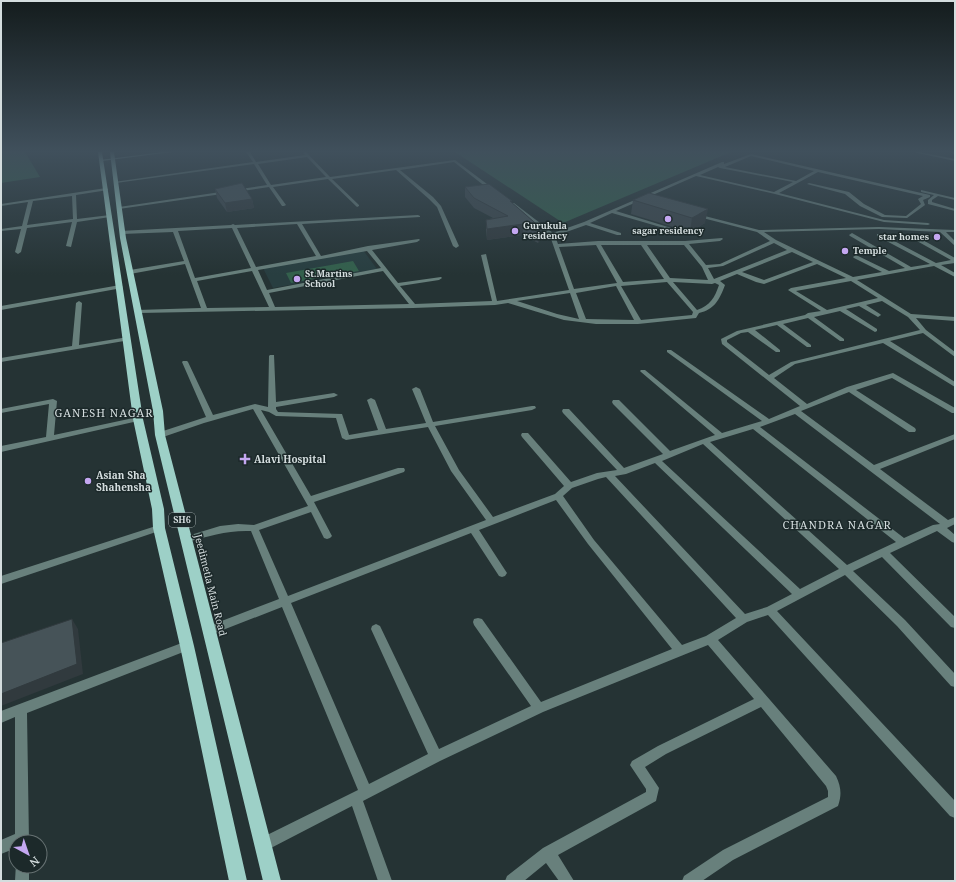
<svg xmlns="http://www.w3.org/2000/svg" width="956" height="882" viewBox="0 0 956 882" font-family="'Noto Serif',serif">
  <rect width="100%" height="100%" fill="#253334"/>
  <polygon fill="#283e40" points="363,250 377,269 273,288 263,268"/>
  <g fill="#33604c">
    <polygon points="1,152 25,152 40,177 1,183"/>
    <polygon points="455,152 731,152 563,223"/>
    <polygon points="353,261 359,271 291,283 286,273"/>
  </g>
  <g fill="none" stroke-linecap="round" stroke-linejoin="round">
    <g fill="#68807c" fill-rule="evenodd">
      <path d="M246 152H250L256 162 305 155 303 153 306 152 330 177 455 160 495 190 491 191 454 162 400 170 433 197 441 206 459 246 456 248 453 246 437 207 429 199 396 170 332 179 359 205V206L357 207 328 179 273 187 286 205 284 206H282L269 187 119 209 117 208 119 207 267 185 254 164 116 183 114 182 253 162ZM307 157 326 177 271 185 258 164Z"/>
      <polygon points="913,152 919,152 955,159 955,161"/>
      <polygon points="950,152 954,152 955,155"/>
      <path d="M751 154 930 195V197L923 200 925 205 907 218 882 217 860 206 845 194 807 184 809 183 849 192 864 204 885 215 906 216 921 204 918 199 923 196 818 172 779 193 884 220 928 223 930 224 928 225 884 222 775 194 696 176 616 211 681 231V233L612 213 590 223 621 233V235H617L586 225 555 236 558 244 598 241H685L722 238 723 239 720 241 689 244 706 265 720 264 770 241 757 232 695 216V214H697L759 230 879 227 955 230V232H946L955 241V246L940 232 879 229 764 232 776 240 853 277 882 272 854 258 853 257 856 255 889 271 905 268 850 236 849 235 852 233 911 267 930 264 877 236V234H881L936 263 951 260 908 236V234H912L955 258V263L941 265 955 273V277L934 266 857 280 911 314 955 317V321L916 318 926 330 955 352V357L923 333 890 341 955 382V387L883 343 795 364 774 378 807 404 847 387 893 373 955 408V413H952L892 378 856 390 915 428 916 430 915 432H909L849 392 801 411 874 465 955 434V439L880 469 948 520 955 517V524L947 528 955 535V543L952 542 937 531 890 553 955 617V628L951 627 882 557 853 571 905 620 955 674V687L951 686 897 626 845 575 777 611 955 801V818L950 816 768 615 747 622 718 640 836 776C841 787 842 794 838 806L733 860 702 881H682L684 876 723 850 828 797V791L826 786 761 707 666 754 645 767 659 788 656 801 558 855 574 881H559L546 863 524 881H505L507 876 543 848 646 792V789L630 765 632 761 658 746 754 699 708 645 543 712 440 761 363 801 392 881H378L352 806 269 849 264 851 259 849 257 844 259 839 358 790 282 607 210 635 206 633 205 630 206 627 279 599 251 531C228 530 209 536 187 542L184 541 182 539 184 537 220 526 238 524 254 525 308 506 253 409 204 423 163 437H157L156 435 157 433 206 417 182 362 183 361H187L188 362 213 415 255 404 268 407 269 356 270 355H274L276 402 334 393 338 395 334 397 276 407V409L278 412 342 414 349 435 378 430 367 400 371 398 375 400 386 429 426 423 412 389 416 387 420 389 433 422 532 406H535L536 408 532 410 435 426 459 470 493 517 555 494 564 486 522 437 521 435 522 433H528L571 482 597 473 617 470 563 413 562 411 563 409H569L624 468 663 454 613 404 612 402 613 400H619L670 451 715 435 641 372 640 371 641 370H645L722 433 762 421 667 352V350H671L769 419 800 406 722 344 721 339 737 331 805 315 808 313 821 311 788 290 791 288 846 278 817 264 764 284 756 282 737 274 720 281 725 285C720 299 714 310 699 313L696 318 638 324H596L564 320 508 303 495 305 413 308 139 313 136 311 137 310 201 308 185 264 130 274 127 272 130 270 184 261 173 232 122 234 120 233V231L231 225 233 224 235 225 418 215 420 216V217L302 224 321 256 368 246 419 239 420 240 417 242 372 250 398 283 441 277 442 278 439 280 400 286 415 304 492 301 481 255 486 254 497 301 569 290 550 236 510 205V203H514L553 233 584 222 722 162H724V164ZM751 156 814 171 796 181 725 167ZM718 167 720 168 793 182 774 192 700 175ZM297 224 316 256 256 267 237 228ZM232 228 251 268 195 278 178 231ZM774 243 787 250 714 279 708 268 723 266ZM596 245 617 283 574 289 559 247ZM601 245H641L664 279 623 282ZM647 245H684L702 267 708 280 670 278ZM367 251 381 268 267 290 258 270ZM792 252 813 262 764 280 742 272ZM252 271 269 307 207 308 197 281ZM383 271 409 304 275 307 269 293ZM851 281 878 298 827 310 796 291ZM667 282 693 312 692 315 641 320 621 286ZM673 282 712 284 715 283 719 285C715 297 710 306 697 310ZM616 286 634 320 586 319 576 293ZM570 293 579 319 557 314 517 301ZM882 301 908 317 920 330 791 362 769 375 727 342V340L741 333 748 332 776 352H780V350L755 330 777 325 807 347H811V345L783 324 808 318 840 341H844V339L814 317 840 311 875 332 877 331V329L846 309 859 306 878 317 881 315 880 314 866 305ZM261 410 269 412 276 416 336 418 342 438 346 440 428 427 451 471 486 520 288 596 259 530 311 512 324 538 327 539 330 538 332 536 314 502 404 472 405 470 404 468H398L311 496ZM795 414 940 524 933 525 904 538 760 427ZM753 429 896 542 847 565 710 442ZM703 444 839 569 800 589 662 461ZM655 463 792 594 767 607 745 614 615 476 626 474ZM606 477 736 618 706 636 682 645 594 540 563 496 572 488 598 479ZM556 500 588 544 672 649 541 702 482 619 478 618 474 619 473 622 474 625 531 706 439 749 380 626 376 624 372 626 371 629 428 754 369 784 291 603 471 533 499 576 502 577 505 576 507 573 505 570 479 530Z"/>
      <path d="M106 188 108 189V190L76 195 77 219 110 215 112 216 110 217 77 222 71 247 66 246 72 222 27 228 21 252 18 254 15 252 21 229 1 231V229L22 226 28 202 1 206V204ZM72 196 73 219 27 225 33 201Z"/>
      <polygon points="921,190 955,198 955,200 938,196 932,200 932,202 955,209 955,211 928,204 928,200 934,195 921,192"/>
      <polygon points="120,285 123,287 122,288 1,310 1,306"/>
      <polygon points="79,301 82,303 79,345 128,337 130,338 130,340 1,362 1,358 72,346 76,303"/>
      <polygon points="53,399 57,401 54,435 138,417 142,419 138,421 1,452 1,446 46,437 49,404 1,413 1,409"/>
      <polygon points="159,525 162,526 164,528 162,530 1,584 1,576"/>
      <polygon points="187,641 191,643 192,646 191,649 27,713 29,842 16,842 16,848 1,854 1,840 15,834 15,717 1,723 1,711"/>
      <polygon points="16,863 16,866 29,866 29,881 15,881"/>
    </g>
    <polygon fill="#86ada6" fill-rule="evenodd" points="163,152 172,152 102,161 100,160"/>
    <g fill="#9dd0c7" fill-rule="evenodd">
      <polygon points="98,152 102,152 143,419 164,509 165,528 194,646 247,881 229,881 180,646 153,528 152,509 133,419"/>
      <polygon points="110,152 114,152 126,238 163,411 165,435 281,881 263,881 155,435 153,411 120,238"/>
    </g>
  </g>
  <g fill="#3c474c">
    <polygon points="465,187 512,203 541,228 541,239 538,243 523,235 487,240 486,230 486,220 493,218 474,208 465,197"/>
    <polygon points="215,189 252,199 254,208 227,212 217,198"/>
    <polygon points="649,193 705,223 690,232 631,214 633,200"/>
  </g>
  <g fill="#313a3e">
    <polygon points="252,199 254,208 227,212 225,203"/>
    <polygon points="708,209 705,223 690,232 692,218"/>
    <polygon points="523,224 523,235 487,240 487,229"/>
    <polygon points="541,228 541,239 538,243 539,232"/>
    <polygon points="72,619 78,629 83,674 1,706 1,694"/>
  </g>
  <g fill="#465358" stroke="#313a3e">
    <polygon points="242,183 252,199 225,203 215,189"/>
    <polygon points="489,184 512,201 510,201 541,228 539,232 523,224 487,229 486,220 508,216 474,198 465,187"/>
    <polygon points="649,193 708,209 692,218 633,200"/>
    <polygon points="72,619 77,664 1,694 1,643"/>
  </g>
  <linearGradient id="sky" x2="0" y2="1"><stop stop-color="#141c1d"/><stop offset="0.55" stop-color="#40505c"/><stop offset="1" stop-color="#40505c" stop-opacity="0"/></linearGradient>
  <rect width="956" height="275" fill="url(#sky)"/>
  <g fill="#c4a7f1" stroke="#1c292a" stroke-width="1.5">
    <circle cx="668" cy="219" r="4"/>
    <circle cx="515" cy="231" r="4"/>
    <circle cx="937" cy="237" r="4"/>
    <circle cx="845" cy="251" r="4"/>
    <circle cx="297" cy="279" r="4"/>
    <path d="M243 453h4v4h4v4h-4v4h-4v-4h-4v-4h4z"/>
    <circle cx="88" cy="481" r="4"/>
  </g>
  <g text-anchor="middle" stroke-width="3" stroke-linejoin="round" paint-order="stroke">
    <g font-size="9" font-weight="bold" fill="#d4ddde" stroke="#1c292a" text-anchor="start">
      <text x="523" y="229">Gurukula<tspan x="523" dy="10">residency</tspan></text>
      <text x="668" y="234" text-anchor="middle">sagar residency</text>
      <text x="929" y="240" text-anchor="end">star homes</text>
      <text x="853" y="254">Temple</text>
      <text x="305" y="277">St.Martins<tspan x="305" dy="10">School</tspan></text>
    </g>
    <rect fill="#1c292a" stroke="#9da7a8" stroke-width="1" x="169" y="513" width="26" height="14" rx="3"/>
    <g font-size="9" font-weight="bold" fill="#d4ddde">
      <text x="182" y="523">SH6</text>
    </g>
    <g font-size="10" font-weight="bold" fill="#d4ddde" stroke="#1c292a" text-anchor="start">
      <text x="254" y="463">Alavi Hospital</text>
      <text x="96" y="479">Asian Sha<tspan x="96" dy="12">Shahensha</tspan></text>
    </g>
    <g font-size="10" fill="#d4ddde" stroke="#1c292a">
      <text transform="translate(211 585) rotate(76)" y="4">Jeedimetla Main Road</text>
    </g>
    <g font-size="11" letter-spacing="1" fill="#d4ddde" stroke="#1c292a">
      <text x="104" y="417">GANESH NAGAR</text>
      <text x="837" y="529">CHANDRA NAGAR</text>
    </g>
  </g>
  <rect width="956" height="882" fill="none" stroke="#d4ddde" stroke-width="4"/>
  <g transform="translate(28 854) rotate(140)"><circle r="19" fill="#1c292a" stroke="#667172"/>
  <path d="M0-3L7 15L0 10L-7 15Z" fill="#c4a7f1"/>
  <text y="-6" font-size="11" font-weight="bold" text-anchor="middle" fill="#d4ddde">N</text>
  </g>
</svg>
